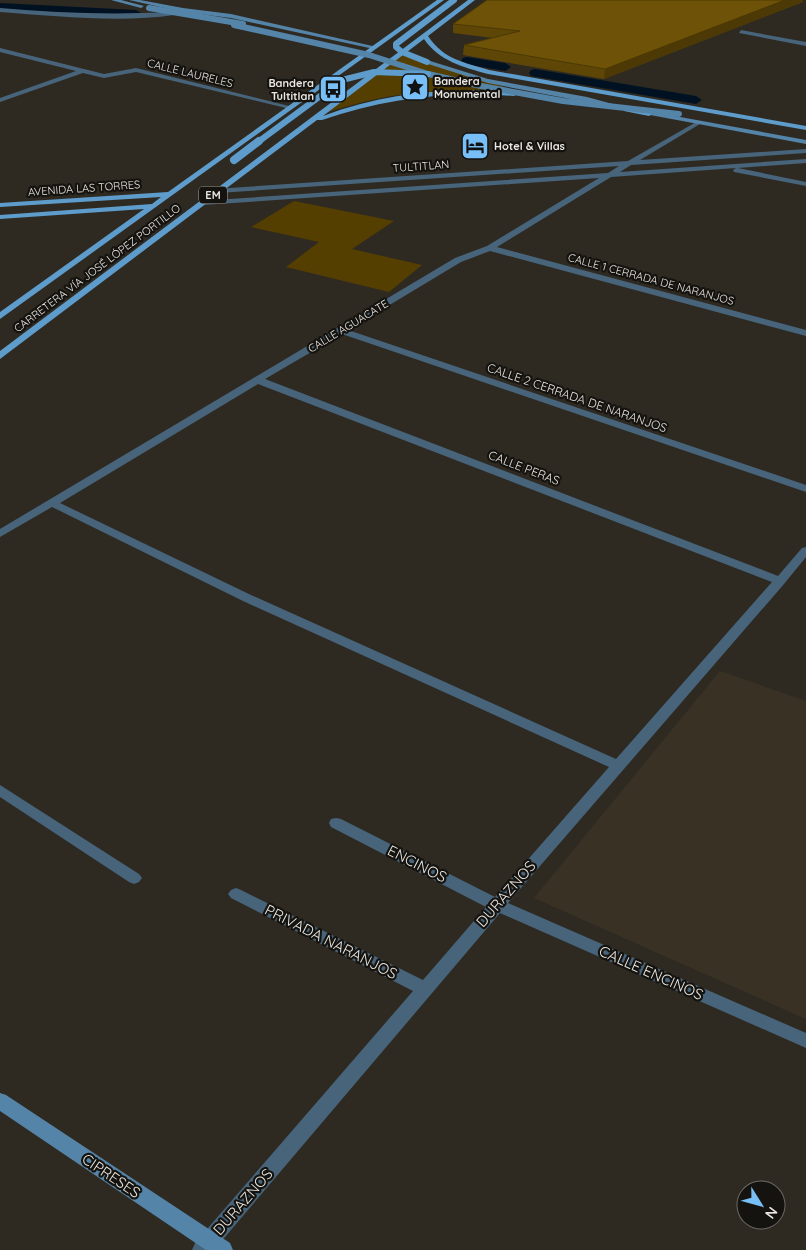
<svg xmlns="http://www.w3.org/2000/svg" width="806" height="1250" viewBox="0 0 806 1250" font-family="Quicksand,sans-serif">
  <rect width="100%" height="100%" fill="#2e2a22"/>
  <polygon fill="#393224" points="720,671 806,701 806,1019 534,898"/>
  <g fill="#553f00">
    <path d="M407 52 421 58 519 92C476 91 434 90 391 96 369 100 348 106 327 112Z"/>
    <polygon points="294,201 394,221 352,249 422,265 389,292 286,267 319,242 251,227"/>
  </g>
  <g fill="none" stroke-linecap="round" stroke-linejoin="round">
    <g fill="#001222" fill-rule="evenodd">
      <polygon points="0,3 136,10 141,13 136,16 119,16 0,9"/>
      <polygon points="467,57 505,63 511,67 505,71 463,64 461,61 463,58"/>
      <polygon points="535,69 696,96 702,100 696,104 531,76 529,73 531,70"/>
    </g>
    <g fill="#47647b" fill-rule="evenodd">
      <path d="M171 6 174 8V15C122 23 53 16 0 12V8C56 13 112 15 169 12L168 8Z"/>
      <polygon points="741,30 806,42 806,46 739,33"/>
      <polygon points="0,48 104,74 136,68 293,107 290,109 136,72 104,78 83,73 0,102 0,98 76,71 0,52"/>
      <path d="M698 121 701 123 700 124 640 160 806 149V153L631 165 620 172 806 159V163L738 168 806 182V186L734 172 733 170 736 168 611 177 497 247 806 330V336L490 251 461 262 348 330 806 485V492L342 334 265 379 778 576 802 548 806 547V557L784 584 508 903 806 1033V1048L500 913 214 1250H192L195 1243 413 991 231 898 228 894 231 890 236 888 241 890 423 980 486 907 331 827 329 823 331 819 336 818 341 819 495 897 609 767 243 601 52 507 0 537V529L455 258 487 246 599 178 203 205H200V201L608 173 619 166 218 193 214 191 215 189 628 161ZM258 384 772 582 616 759 251 595 60 503Z"/>
      <polygon points="0,785 139,874 142,878 139,882 134,884 129,882 0,797"/>
    </g>
    <g fill="#5584a9" fill-rule="evenodd">
      <polygon points="111,0 121,0 144,6 141,8"/>
      <polygon points="129,0 140,0 183,8 231,14 377,47 374,49 231,18 183,12"/>
      <polygon points="427,60 488,79 587,97 620,106 617,108 488,83 425,63"/>
      <polygon points="636,109 806,140 806,144 634,112 633,111"/>
      <polygon points="0,1093 6,1095 230,1243 233,1250 206,1250 0,1111"/>
    </g>
    <g fill="#5e9ccc" fill-rule="evenodd">
      <polygon points="437,0 444,0 0,319 0,312 144,209 0,219 0,215 152,204 161,197 0,207 0,203 168,192"/>
      <path d="M468 0H475L428 36C444 60 464 62 489 70L806 126V130L488 74C463 67 439 61 424 39L323 116C385 93 448 87 514 92L517 94 514 96C448 91 385 98 322 120H317L0 359V351Z"/>
      <polygon points="626,108 652,114 649,116 624,111 624,109"/>
    </g>
    <g stroke="#5584a9" stroke-width="6">
      <polyline points="149,8 243,24"/>
      <polyline points="234,25 369,55 428,74 481,86 563,101 679,114"/>
    </g>
    <g stroke="#5e9ccc" stroke-width="6">
      <polyline points="427,62 402,52 396,47 396,44 454,0"/>
      <polyline points="258,142 342,80 374,72 428,74"/>
    </g>
    <polyline stroke="#5e9ccc" stroke-width="8" points="234,160 259,141"/>
  </g>
  <polygon fill="#5e4706" points="803,2 604,79 463,55 464,45 493,38 453,33 453,24"/>
  <polygon fill="#4c3905" points="785,0 803,0 803,2 604,79 605,69"/>
  <polygon fill="#6d5207" stroke="#4c3905" points="487,0 785,0 605,69 464,45 520,31 453,24"/>
  <defs>
    <g id="sight-square" transform="scale(1.4375)"><rect x="-9" y="-9" width="18" height="18" rx="4" fill="#78bff7" stroke="#15130f"/><path d="M0-6L1.8-2.2L6-1.7L2.9 1.2L3.7 5.4L0 3.3L-3.7 5.4L-2.9 1.2L-6-1.7L-1.8-2.2Z" fill="#111"/></g>
    <g id="bus-square" transform="scale(1.4375)"><rect x="-9" y="-9" width="18" height="18" rx="4" fill="#78bff7" stroke="#15130f"/><path d="M-5-6H5V4H4V6H2V4H-2V6H-4V4H-5ZM-3.5-4V0h7V-4ZM-3.5 1.2v1.5H-2V1.2ZM2 1.2v1.5H3.5V1.2Z" fill="#111"/></g>
    <g id="hotel-square" transform="scale(1.4375)"><rect x="-9" y="-9" width="18" height="18" rx="4" fill="#78bff7" stroke="#15130f"/><path d="M-6-4.5h1.5V1H6V5H4.5V3h-9V5H-6ZM-4 0a1.8 1.8 0 1 1 3.6 0ZM.5 0V-2.5h3Q6-2.5 6 0Z" fill="#111"/></g>
  </defs>
  <g fill-rule="evenodd">
    <use href="#sight-square" x="415" y="87"/>
    <use href="#bus-square" x="333" y="89"/>
    <use href="#hotel-square" x="475" y="146"/>
  </g>
  <g text-anchor="middle" stroke-width="4.5" stroke-linejoin="round" paint-order="stroke">
    <g font-size="11" fill="#eae7e2" stroke="#15130f">
      <text transform="translate(190 73) rotate(14)" y="4">CALLE LAURELES</text>
      <text transform="translate(421 166) rotate(-4)" y="4">TULTITLAN</text>
      <text transform="translate(84 188) rotate(-4)" y="4">AVENIDA LAS TORRES</text>
      <text transform="translate(97 268) rotate(-37)" y="4">CARRETERA VÍA JOSÉ LÓPEZ PORTILLO</text>
      <text transform="translate(651 279) rotate(15)" y="4">CALLE 1 CERRADA DE NARANJOS</text>
      <text transform="translate(348 326) rotate(-31)" y="4">CALLE AGUACATE</text>
    </g>
    <g font-size="11" font-weight="bold" fill="#eae7e2" stroke="#15130f" text-anchor="start">
      <text x="434" y="85">Bandera<tspan x="434" dy="13">Monumental</tspan></text>
      <text x="314" y="87" text-anchor="end">Bandera<tspan x="314" dy="13">Tultitlan</tspan></text>
      <text x="494" y="150">Hotel &amp; Villas</text>
    </g>
    <rect fill="#15130f" stroke="#aaa7a3" stroke-width="1" x="199" y="186.5" width="28" height="17" rx="4"/>
    <g font-size="11" font-weight="bold" fill="#eae7e2">
      <text x="213" y="199">EM</text>
    </g>
    <g font-size="12" fill="#eae7e2" stroke="#15130f">
      <text transform="translate(577 398) rotate(19)" y="4">CALLE 2 CERRADA DE NARANJOS</text>
      <text transform="translate(524 468) rotate(21)" y="4">CALLE PERAS</text>
    </g>
    <g font-size="15" fill="#eae7e2" stroke="#15130f">
      <text transform="translate(417 864) rotate(27)" y="5">ENCINOS</text>
      <text transform="translate(506 894) rotate(-49)" y="5">DURAZNOS</text>
      <text transform="translate(331 942) rotate(27)" y="5">PRIVADA NARANJOS</text>
      <text transform="translate(651 973) rotate(24)" y="5">CALLE ENCINOS</text>
      <text transform="translate(111 1176) rotate(34)" y="5">CIPRESES</text>
      <text transform="translate(243 1202) rotate(-49)" y="5">DURAZNOS</text>
    </g>
  </g>
  <g transform="translate(761 1205) rotate(127)"><circle r="24" fill="#15130f" stroke="#6a6863"/>
  <path d="M0-4L9 19L0 12L-9 19Z" fill="#78bff7"/>
  <text y="-8" font-size="14" font-weight="bold" text-anchor="middle" fill="#eae7e2">N</text>
  </g>
</svg>
